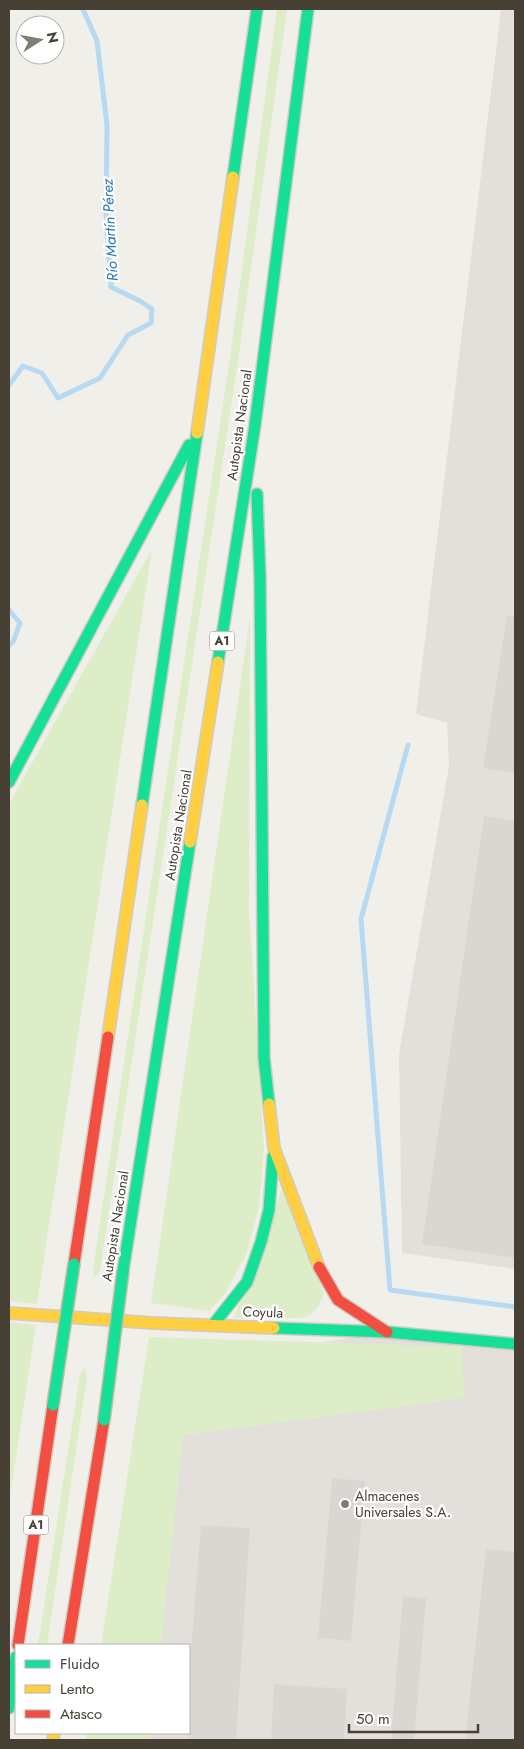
<svg xmlns="http://www.w3.org/2000/svg" width="524" height="1749" viewBox="0 0 524 1749" font-family="Jost,sans-serif">
  <rect width="100%" height="100%" fill="#f0efea"/>
  <g fill="#e3e0db">
    <polygon points="501,9 515,9 515,1269 402,1253 399,1054 449,766 447,723 416,714"/>
    <polygon points="387,1332 515,1344 515,1740 149,1740 150,1733 189,1733 189,1645 160,1645 190,1363"/>
  </g>
  <g fill="#ddedc8">
    <polygon points="277,9 287,9 239,354 100,1271 95,1278 93,1269 231,351"/>
    <polygon points="152,549 37,1304 9,1301 9,804"/>
    <polygon points="250,617 249,909 264,1149 259,1208 246,1255 224,1295 209,1311 151,1303"/>
    <path d="M282 1189 324 1294C318 1308 315 1315 300 1318H234Z"/>
    <polygon points="9,1322 36,1325 9,1503"/>
    <polygon points="149,1337 462,1347 464,1398 183,1435 161,1645 101,1645"/>
    <polygon points="85,1367 87,1376 47,1645 38,1645 80,1374"/>
    <polygon points="87,1733 151,1733 150,1740 85,1740"/>
  </g>
  <g fill="none" stroke-linecap="round" stroke-linejoin="round">
    <g stroke="#b7d9f2" stroke-width="5">
      <polyline points="9,385 23,366 42,373 58,398 100,378 128,335 151,323 152,309 140,301 111,287 106,213 107,125 97,41 83,9"/>
      <polyline points="9,610 20,623 13,642 9,645"/>
      <polyline points="408,745 361,919 390,1290 515,1307"/>
    </g>
  </g>
  <g fill="#dad7d2">
    <polygon points="507,615 515,616 515,773 483,768"/>
    <polygon points="484,816 515,821 515,1258 422,1244"/>
    <polygon points="332,1478 365,1481 351,1641 318,1638"/>
    <polygon points="201,1525 250,1528 236,1740 189,1740 189,1674"/>
    <polygon points="486,1549 515,1552 515,1740 465,1740"/>
    <polygon points="403,1596 426,1598 414,1740 391,1740"/>
    <polygon points="274,1684 347,1689 344,1740 271,1740"/>
  </g>
  <g fill="none" stroke-linecap="round" stroke-linejoin="round">
    <g stroke="#d0ccc0" stroke-width="14">
      <g id="fast">
        <polyline points="233,177 257,9"/>
        <polyline points="257,494 260,577 264,1058 269,1104"/>
        <polyline points="218,662 255,425 308,9"/>
        <polyline points="9,782 189,445"/>
        <polyline points="142,805 197,433"/>
        <polyline points="123,1271 190,842"/>
        <polyline points="213,1325 247,1282 261,1242 269,1210 273,1157"/>
        <polyline points="274,1328 387,1332 515,1344"/>
        <polyline points="9,1708 16,1657"/>
      </g>
    </g>
    <g stroke="#d0ccc0" stroke-width="14">
      <g id="slow">
        <polyline points="197,433 233,177"/>
        <polyline points="190,842 218,662"/>
        <polyline points="108,1037 142,805"/>
        <polyline points="269,1104 274,1148 319,1267"/>
        <polyline points="9,1313 153,1323 274,1328"/>
        <polyline points="53,1740 54,1733"/>
      </g>
    </g>
    <g stroke="#d0ccc0" stroke-width="14">
      <g id="jam">
        <polyline points="74,1264 108,1037"/>
        <polyline points="319,1267 338,1300 387,1332"/>
        <polyline points="18,1645 53,1405"/>
        <polyline points="68,1645 104,1420"/>
      </g>
    </g>
    <use href="#fast" stroke="#16e098" stroke-width="11"/>
    <use href="#slow" stroke="#ffcf43" stroke-width="11"/>
    <use href="#jam" stroke="#f24e42" stroke-width="11"/>
    <g stroke="#cabda3" stroke-width="14" stroke-linecap="butt">
      <g id="fast-bridge">
        <polyline points="53,1405 74,1264"/>
        <polyline points="104,1420 123,1271"/>
      </g>
    </g>
    <use href="#fast-bridge" stroke="#16e098" stroke-width="11"/>
  </g>
  <circle fill="#827d74" stroke="#fff" stroke-width="2" cx="345" cy="1504" r="5"/>
  <g text-anchor="middle" stroke-width="4.5" stroke-linejoin="round" paint-order="stroke">
    <g fill="#fff" stroke="#7e7972" stroke-width="1">
      <rect x="209.5" y="631.5" width="25" height="19" rx="4"/>
      <rect x="23.5" y="1515.5" width="25" height="19" rx="4"/>
    </g>
    <g font-size="12" font-weight="bold" fill="#474035">
      <text x="222" y="645">A1</text>
      <text x="36" y="1529">A1</text>
    </g>
    <g font-size="14" fill="#474035" stroke="#fff">
      <text transform="translate(239 425) rotate(-82)" y="5">Autopista Nacional</text>
      <text transform="translate(178 825) rotate(-81)" y="5">Autopista Nacional</text>
      <text transform="translate(115 1226) rotate(-81)" y="5">Autopista Nacional</text>
      <text transform="translate(263 1312) rotate(2)" y="5">Coyula</text>
    </g>
    <g font-size="14" fill="#474035" stroke="#fff" text-anchor="start">
      <text x="355" y="1501">Almacenes<tspan x="355" dy="16">Universales S.A.</tspan></text>
    </g>
    <g font-size="15" font-style="italic" fill="#2778ba" stroke="#fff">
      <text transform="translate(110 230) rotate(-93)" y="5">Río Martín Pérez</text>
    </g>
  </g>
  <rect width="524" height="1749" fill="none" stroke="#474035" stroke-width="20"/>
  <rect x="15" y="1644" width="175" height="90" fill="#ffffff" stroke="#b5b3ae"/>
  <rect x="25" y="1660" width="25" height="8" fill="#16e098" stroke="#b5b3ae"/>
  <text x="60" y="1669" font-size="15" fill="#474035">Fluido</text>
  <rect x="25" y="1685" width="25" height="8" fill="#ffcf43" stroke="#b5b3ae"/>
  <text x="60" y="1694" font-size="15" fill="#474035">Lento</text>
  <rect x="25" y="1710" width="25" height="8" fill="#f24e42" stroke="#b5b3ae"/>
  <text x="60" y="1719" font-size="15" fill="#474035">Atasco</text>
  <g transform="translate(40 40) rotate(79)"><circle r="24" fill="#ffffff" stroke="#b5b3ae"/>
  <path d="M0-4L9 19L0 12L-9 19Z" fill="#827d74"/>
  <text y="-8" font-size="14" font-weight="bold" text-anchor="middle" fill="#474035">N</text>
  </g>
  <path d="M349 1724v8h129v-8" fill="none" stroke="#474035" stroke-width="2.5"/>
  <text x="356" y="1724" font-size="15" fill="#474035" stroke="#ffffff" stroke-width="4" paint-order="stroke">50 m</text>
</svg>
